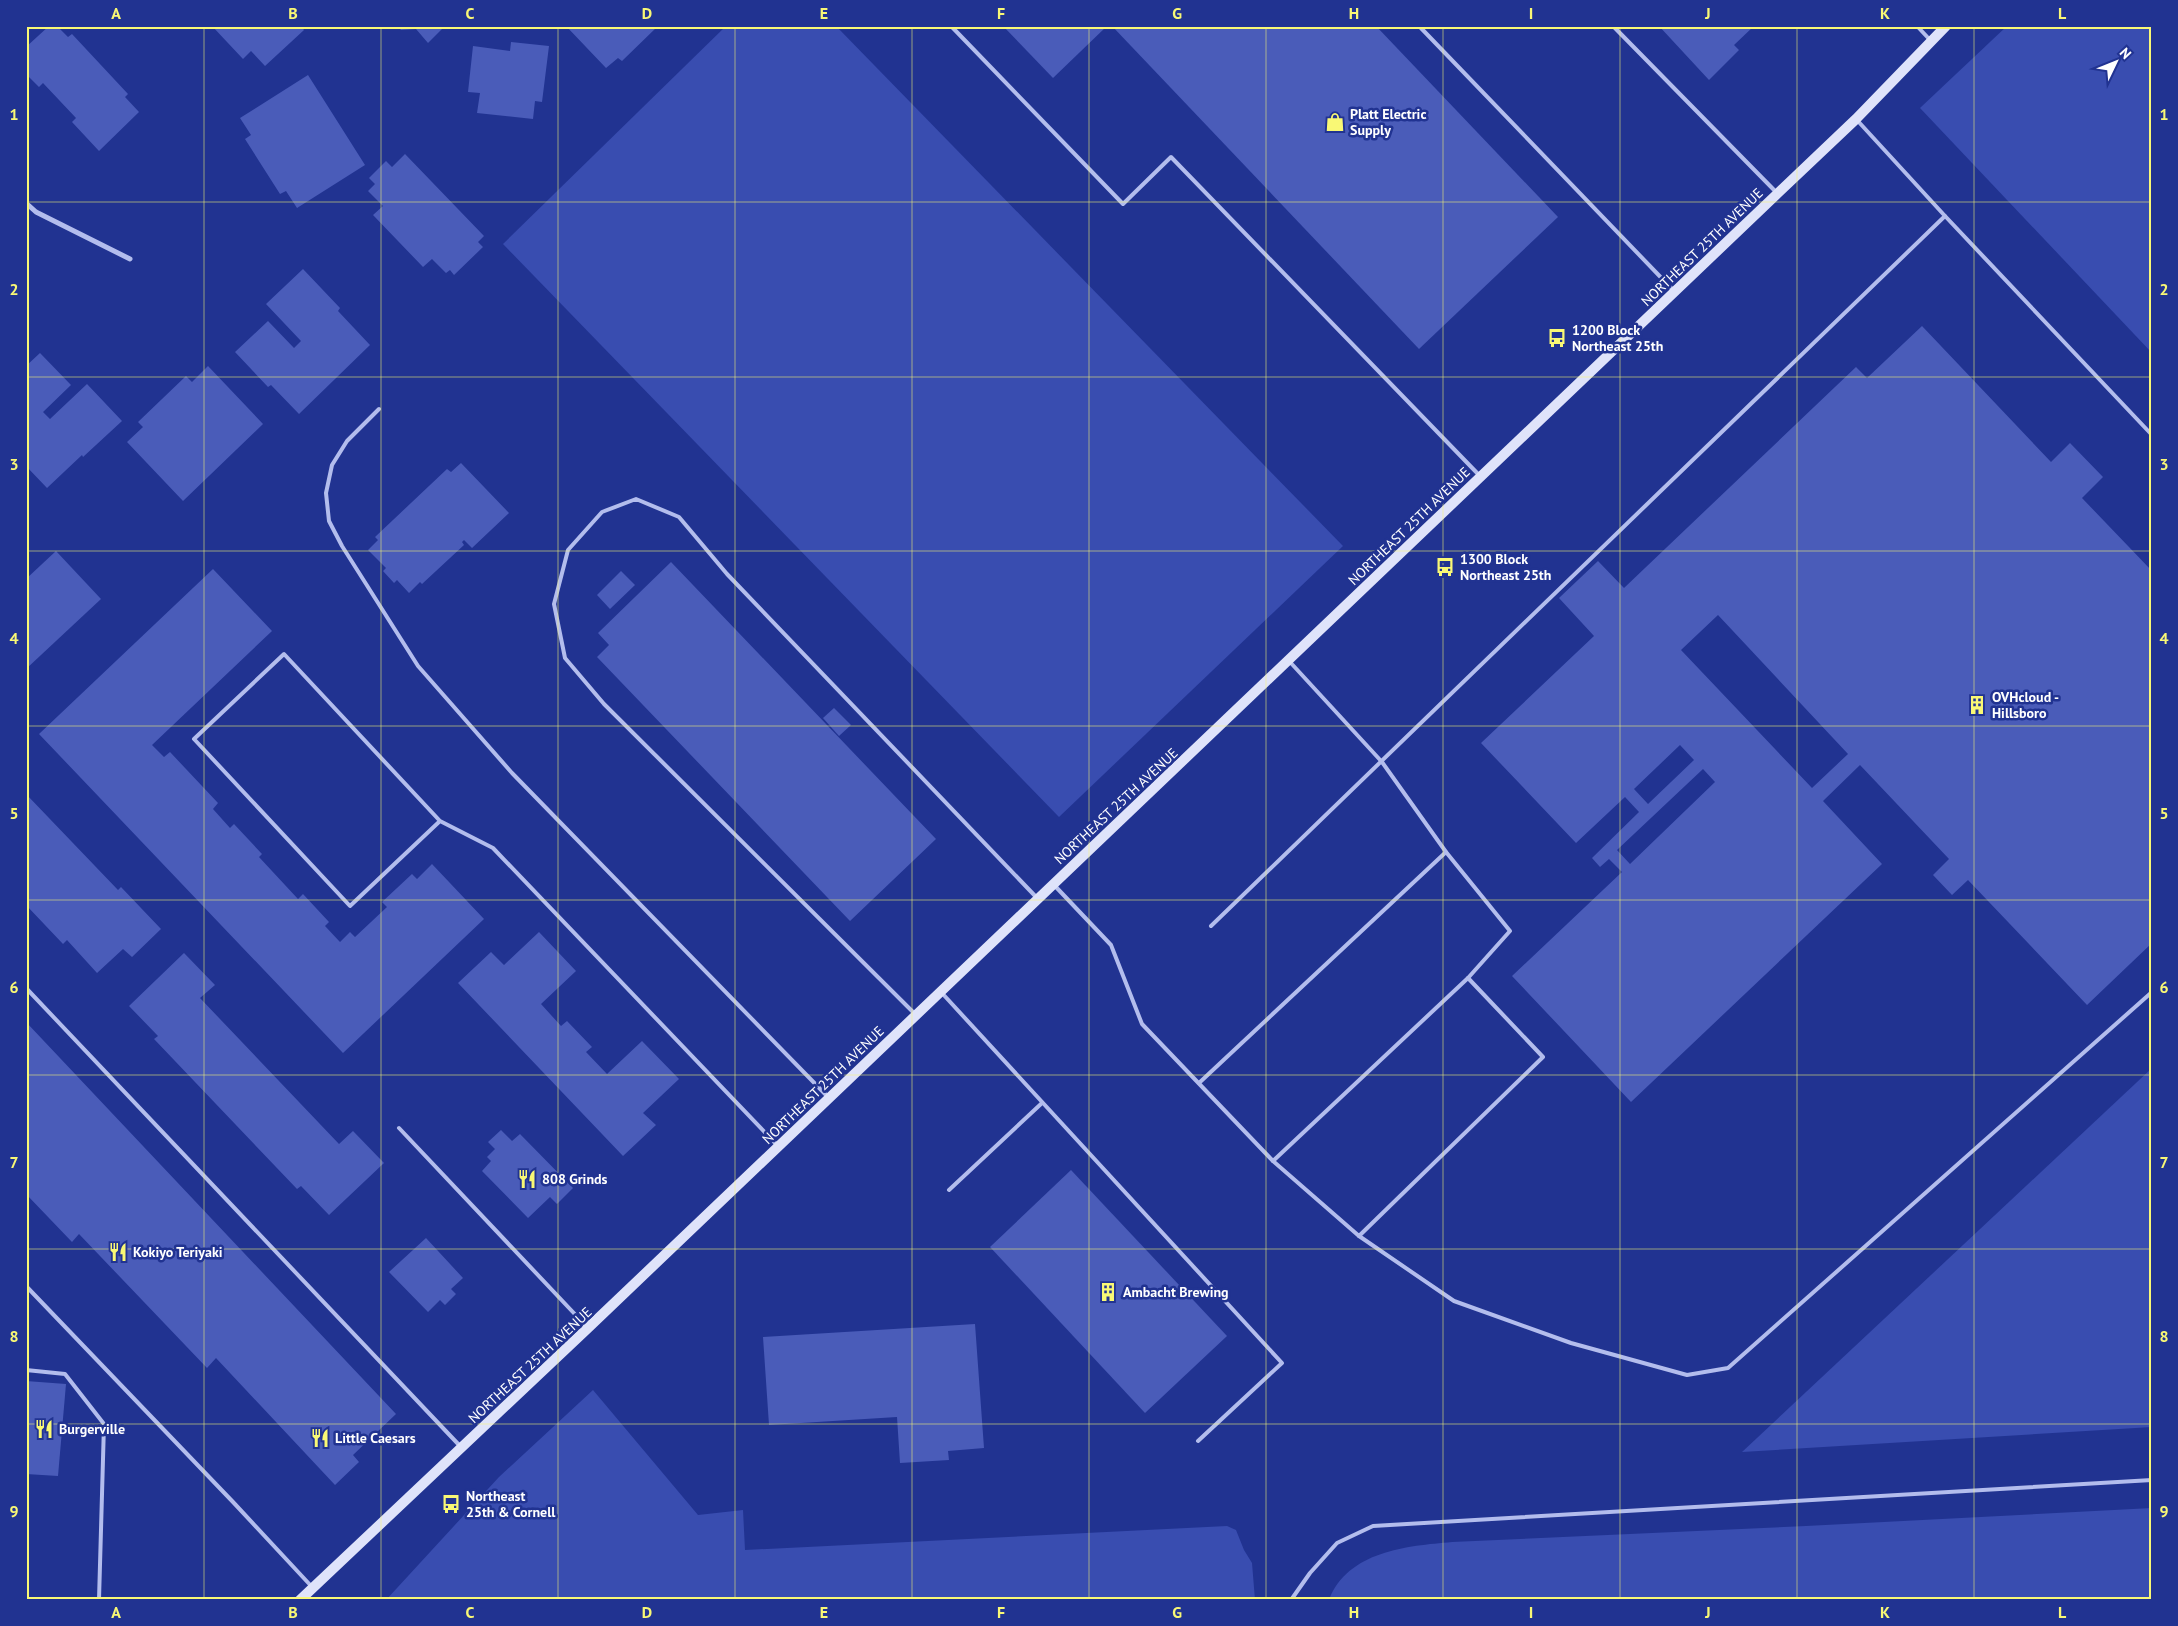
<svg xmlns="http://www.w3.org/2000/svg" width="2178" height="1626" viewBox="0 0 2178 1626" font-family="'PT Sans',sans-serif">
  <rect width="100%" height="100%" fill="#213391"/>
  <g fill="#394db0">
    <polygon points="726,26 836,26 1343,546 1059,817 503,244"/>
    <polygon points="2007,26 2152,26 2152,353 1920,108"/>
    <polygon points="2152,1068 2152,1427 1742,1452"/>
    <polygon points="593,1390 698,1515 743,1510 745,1550 1227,1526 1236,1530 1244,1550 1252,1563 1255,1600 386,1600 499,1477"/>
    <path d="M2152 1508V1600H1329C1348 1551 1407 1546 1452 1542L1806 1526Z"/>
  </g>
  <g fill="#4a5cb9" fill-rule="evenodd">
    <polygon points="49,26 57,26 68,37 72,34 128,94 125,97 139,112 99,151 72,122 76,118 43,83 39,87 26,74 26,47"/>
    <polygon points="212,26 301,26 304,30 265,66 251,51 243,59"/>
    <polygon points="397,26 445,26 428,43 416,29 401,30"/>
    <polygon points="566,26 658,26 622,61 618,58 606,68"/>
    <polygon points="1003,26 1107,26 1053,78"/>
    <polygon points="1112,26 1376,26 1558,217 1419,349"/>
    <polygon points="1659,26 1754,26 1734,45 1739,50 1709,80"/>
    <polygon points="511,42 549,46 542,102 535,101 533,119 477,113 480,93 468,92 473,46 510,51"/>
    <polygon points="308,75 365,165 297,208 286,191 280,194 245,139 251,135 240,118"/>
    <polygon points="405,154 484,236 478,242 483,247 454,275 450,270 446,273 432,259 423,267 373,215 383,206 368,191 375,184 369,178 386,161 392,167"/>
    <polygon points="303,269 340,308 338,311 370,345 299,414 271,385 268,387 235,352 268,321 294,348 301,341 266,304"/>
    <path d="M1922 326 2051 462 2070 443 2103 477 2082 498 2152 571V943L2087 1005 1968 880 1952 895 1933 875 1949 859 1860 765 1823 801 1882 864 1631 1102 1512 976 1622 872 1609 859 1600 867 1592 858 1639 812 1625 797 1576 843 1481 743 1594 636 1559 598 1598 561 1624 588 1856 367 1867 378ZM1718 615 1848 754 1812 788 1681 650ZM1680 745 1694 760 1648 804 1634 789ZM1703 769 1715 782 1630 864 1617 850Z"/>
    <polygon points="40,353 71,385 43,412 50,419 87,384 122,421 83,457 82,455 47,488 26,466 26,366"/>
    <polygon points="208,366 263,424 183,501 127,442 143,427 138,422 186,376 192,382"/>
    <polygon points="461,463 509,513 472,548 464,540 462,542 464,545 422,584 420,582 409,593 397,580 394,583 383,571 386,568 368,550 378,540 375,537 447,469 451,472"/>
    <polygon points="56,551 101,599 26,669 26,579"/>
    <polygon points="671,562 936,839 850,921 597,657 609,645 598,633"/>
    <polygon points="213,569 272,631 152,745 164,757 170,752 218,803 213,809 230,828 234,824 262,854 259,857 298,899 303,894 329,922 325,926 340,942 350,932 355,937 387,907 382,902 412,874 417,879 432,864 484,919 343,1053 39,734"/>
    <polygon points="621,571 635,585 610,609 597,595"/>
    <polygon points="834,708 851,725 839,736 823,718"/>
    <polygon points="26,794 118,890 121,887 161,929 132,957 123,949 97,973 67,940 63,944 26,905"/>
    <polygon points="539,932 576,971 541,1004 561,1026 567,1021 592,1047 586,1052 607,1074 642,1041 679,1079 643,1113 656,1125 623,1156 458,983 491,952 504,965"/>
    <polygon points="184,953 215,985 200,998 339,1144 353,1131 384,1163 329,1215 301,1186 297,1189 154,1039 158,1036 129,1006"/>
    <polygon points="26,1022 396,1414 353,1455 359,1462 335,1485 216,1358 207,1368 79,1234 72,1242 26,1194"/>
    <polygon points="501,1130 512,1141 520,1134 573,1188 557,1204 550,1197 528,1218 482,1171 491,1161 487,1157 495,1149 488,1142"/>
    <polygon points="1071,1170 1227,1336 1145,1413 990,1247"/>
    <polygon points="426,1238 463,1278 451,1289 456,1294 445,1305 440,1300 428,1312 389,1272"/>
    <polygon points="975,1324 984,1448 948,1451 949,1460 900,1463 897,1417 769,1425 763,1337"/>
    <polygon points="26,1381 66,1384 58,1476 26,1474"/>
  </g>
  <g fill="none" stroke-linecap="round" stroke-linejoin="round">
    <g stroke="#b3bded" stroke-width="4">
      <polyline points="951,26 1123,204 1171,157 1479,475"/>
      <polyline points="1419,26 1673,290"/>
      <polyline points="1613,26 1776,192"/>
      <polyline points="1917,26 1931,41"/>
      <polyline points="1945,216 2152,435"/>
      <polyline points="379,409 347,441 332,465 326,493 329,521 342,546 418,666 512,773 828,1097"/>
      <polyline points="440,821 350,906 194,739 284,654 440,821 493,848 777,1145"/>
      <polyline points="1055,886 1111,945 1142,1024 1273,1161 1468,978 1510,931 1446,852 1382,762 1290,662"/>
      <polyline points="1211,926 1945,216 1856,119"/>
      <polyline points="26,988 460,1446"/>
      <polyline points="941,992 1282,1363 1198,1441"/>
      <polyline points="915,1014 604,704 565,658 554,604 568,550 602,512 636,499 679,517 727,574 1038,899"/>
      <polyline points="1199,1083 1446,852"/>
      <polyline points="399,1128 587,1327"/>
      <polyline points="1273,1161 1359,1236 1543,1057 1468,978"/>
      <polyline points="949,1190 1042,1103"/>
      <polyline points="1359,1236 1454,1301 1571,1343 1687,1375 1728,1368 2152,992"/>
      <polyline points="26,1286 233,1502 313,1588"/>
      <polyline points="26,1370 65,1374 104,1424 99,1600"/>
      <polyline points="1291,1600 1310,1573 1337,1543 1373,1526 2152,1480"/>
    </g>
    <polyline stroke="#b3bded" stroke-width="5" points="26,203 36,212 130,259"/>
    <polyline stroke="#dfe3fa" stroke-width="10" points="300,1600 588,1328 1777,194 1856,119 1946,26"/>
  </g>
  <path fill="none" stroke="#f9f875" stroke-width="1" stroke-opacity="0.55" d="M204 26V1600M381 26V1600M558 26V1600M735 26V1600M912 26V1600M1089 26V1600M1266 26V1600M1443 26V1600M1620 26V1600M1797 26V1600M1974 26V1600M26 202H2152M26 377H2152M26 551H2152M26 726H2152M26 900H2152M26 1075H2152M26 1249H2152M26 1424H2152"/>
  <defs>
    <g id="shop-bare" transform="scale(1.5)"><path d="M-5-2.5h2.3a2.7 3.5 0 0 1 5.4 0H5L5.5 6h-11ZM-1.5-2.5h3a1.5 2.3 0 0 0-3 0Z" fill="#f9f875" stroke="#213391" stroke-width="2.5" paint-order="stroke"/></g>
    <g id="bus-bare" transform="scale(1.5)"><path d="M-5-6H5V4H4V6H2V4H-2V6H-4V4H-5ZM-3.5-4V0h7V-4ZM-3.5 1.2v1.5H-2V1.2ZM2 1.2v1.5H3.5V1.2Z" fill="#f9f875" stroke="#213391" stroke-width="2.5" paint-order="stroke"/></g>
    <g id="building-bare" transform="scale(1.5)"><path d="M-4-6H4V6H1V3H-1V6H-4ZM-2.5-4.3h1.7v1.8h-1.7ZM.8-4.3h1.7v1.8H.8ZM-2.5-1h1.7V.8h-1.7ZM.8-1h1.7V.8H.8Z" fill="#f9f875" stroke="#213391" stroke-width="2.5" paint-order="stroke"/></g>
    <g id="restaurant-bare" transform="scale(1.5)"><path d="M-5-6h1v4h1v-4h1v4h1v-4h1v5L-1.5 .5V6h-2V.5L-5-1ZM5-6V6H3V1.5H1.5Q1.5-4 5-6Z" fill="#f9f875" stroke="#213391" stroke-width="2.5" paint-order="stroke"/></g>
  </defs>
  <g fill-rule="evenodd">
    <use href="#shop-bare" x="1335" y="122"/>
    <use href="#bus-bare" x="1557" y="338"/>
    <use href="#bus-bare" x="1445" y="567"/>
    <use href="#building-bare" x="1977" y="705"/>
    <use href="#restaurant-bare" x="527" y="1179"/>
    <use href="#restaurant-bare" x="118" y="1252"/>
    <use href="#building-bare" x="1108" y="1292"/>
    <use href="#restaurant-bare" x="44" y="1429"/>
    <use href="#restaurant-bare" x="320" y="1438"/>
    <use href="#bus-bare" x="451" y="1504"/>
  </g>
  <g text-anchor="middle" stroke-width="5" stroke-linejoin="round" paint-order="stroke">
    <g font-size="14" font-weight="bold" fill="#fff" stroke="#213391" text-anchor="start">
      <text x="1350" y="119">Platt Electric<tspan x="1350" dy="16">Supply</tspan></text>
      <text x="1572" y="335">1200 Block<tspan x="1572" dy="16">Northeast 25th</tspan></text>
      <text x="1460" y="564">1300 Block<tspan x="1460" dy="16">Northeast 25th</tspan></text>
      <text x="1992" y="702">OVHcloud -<tspan x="1992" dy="16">Hillsboro</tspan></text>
      <text x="542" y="1184">808 Grinds</text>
      <text x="133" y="1257">Kokiyo Teriyaki</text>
      <text x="1123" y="1297">Ambacht Brewing</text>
      <text x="59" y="1434">Burgerville</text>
      <text x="335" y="1443">Little Caesars</text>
      <text x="466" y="1501">Northeast<tspan x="466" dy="16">25th &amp; Cornell</tspan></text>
    </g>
    <g font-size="14" fill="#fff" stroke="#213391">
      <text transform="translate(1702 247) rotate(-44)" y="5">NORTHEAST 25TH AVENUE</text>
      <text transform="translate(1409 526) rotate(-44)" y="5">NORTHEAST 25TH AVENUE</text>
      <text transform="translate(1116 806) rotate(-43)" y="5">NORTHEAST 25TH AVENUE</text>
      <text transform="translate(823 1085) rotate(-44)" y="5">NORTHEAST 25TH AVENUE</text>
      <text transform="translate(530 1365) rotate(-43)" y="5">NORTHEAST 25TH AVENUE</text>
    </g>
  </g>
  <rect width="2178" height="1626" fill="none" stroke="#213391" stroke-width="55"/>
  <g transform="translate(2116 62) rotate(47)" stroke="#213391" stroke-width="4" paint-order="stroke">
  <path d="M0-4L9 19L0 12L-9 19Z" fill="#ffffff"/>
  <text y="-8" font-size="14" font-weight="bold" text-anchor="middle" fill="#ffffff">N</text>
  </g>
  <rect x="28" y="28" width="2122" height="1570" fill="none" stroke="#f9f875" stroke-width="2"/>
  <g font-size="16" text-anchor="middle" font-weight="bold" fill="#f9f875">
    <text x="116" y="19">A</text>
    <text x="293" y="19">B</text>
    <text x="470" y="19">C</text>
    <text x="647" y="19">D</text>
    <text x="824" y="19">E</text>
    <text x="1001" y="19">F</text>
    <text x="1177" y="19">G</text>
    <text x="1354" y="19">H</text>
    <text x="1531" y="19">I</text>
    <text x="1708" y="19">J</text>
    <text x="1885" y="19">K</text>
    <text x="2062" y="19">L</text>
    <text x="14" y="120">1</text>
    <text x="2164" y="120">1</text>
    <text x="14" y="295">2</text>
    <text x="2164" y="295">2</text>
    <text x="14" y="470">3</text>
    <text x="2164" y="470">3</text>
    <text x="14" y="644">4</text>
    <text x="2164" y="644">4</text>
    <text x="14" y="819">5</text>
    <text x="2164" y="819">5</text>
    <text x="14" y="993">6</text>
    <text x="2164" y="993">6</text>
    <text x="14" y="1168">7</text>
    <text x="2164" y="1168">7</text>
    <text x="14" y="1342">8</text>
    <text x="2164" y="1342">8</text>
    <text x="14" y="1517">9</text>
    <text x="2164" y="1517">9</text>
    <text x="116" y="1618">A</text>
    <text x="293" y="1618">B</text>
    <text x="470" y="1618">C</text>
    <text x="647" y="1618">D</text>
    <text x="824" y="1618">E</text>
    <text x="1001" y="1618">F</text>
    <text x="1177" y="1618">G</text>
    <text x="1354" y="1618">H</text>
    <text x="1531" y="1618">I</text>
    <text x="1708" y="1618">J</text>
    <text x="1885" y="1618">K</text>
    <text x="2062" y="1618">L</text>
  </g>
</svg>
